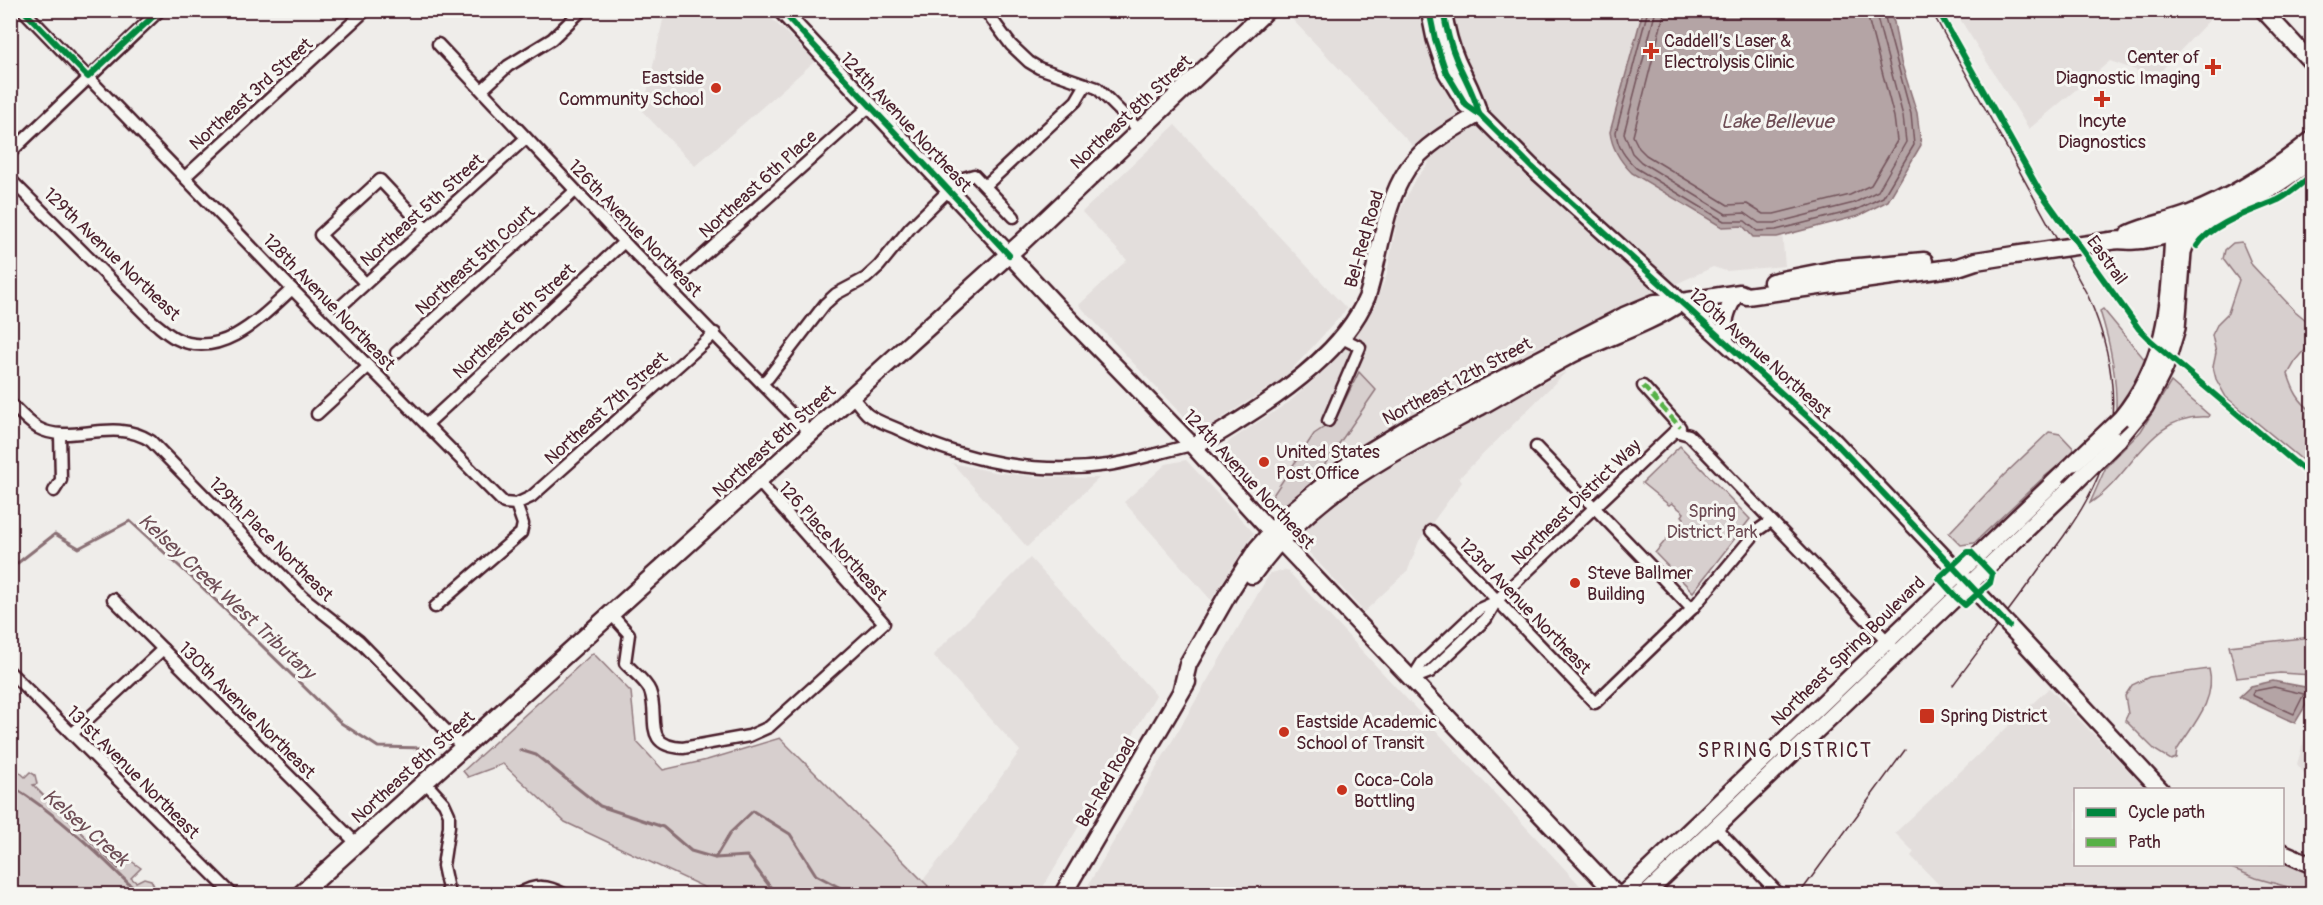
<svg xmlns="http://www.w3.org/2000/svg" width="2323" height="905" viewBox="0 0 2323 905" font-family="Pangolin,sans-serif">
  <rect width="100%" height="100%" fill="#efedea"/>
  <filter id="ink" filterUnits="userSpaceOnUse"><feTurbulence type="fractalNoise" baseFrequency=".0167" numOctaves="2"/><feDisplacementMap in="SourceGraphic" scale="12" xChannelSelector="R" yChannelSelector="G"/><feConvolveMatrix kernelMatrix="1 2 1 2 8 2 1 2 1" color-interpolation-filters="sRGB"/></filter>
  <g filter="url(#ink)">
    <g fill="#e3dedc">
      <polygon points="672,10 764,11 815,61 695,166 643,112 663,20"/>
      <polygon points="1680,10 1776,165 1785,266 1726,271 1713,267 1540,346 1405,420 1426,443 1567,371 1459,478 1462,482 1419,541 1408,570 1364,612 1303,546 1302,535 1308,523 1329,503 1312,483 1376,390 1358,373 1335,420 1314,434 1267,504 1220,456 1221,448 1231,440 1289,402 1324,371 1352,338 1373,308 1386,277 1398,217 1404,202 1414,181 1429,163 1289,16 1295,11"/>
      <polygon points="1955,11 2218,11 2155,77 2110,61 2029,129"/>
      <polygon points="1175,125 1347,309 1285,377 1210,426 1194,428 1079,305 1127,260 1082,212"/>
      <polygon points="1186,460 1254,533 1211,600 1124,502 1166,464"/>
      <polygon points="952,463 994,472 1039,477 1099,478 1027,547"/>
      <polygon points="1030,558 1156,695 1039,894 926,894 928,886 923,880 959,835 1020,751 933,655"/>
      <polygon points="1287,570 1588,894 1083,894 1270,573"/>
      <polygon points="2049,688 2146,789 2076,790 2076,864 2279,865 2312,894 1948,894 1911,856 1914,852 1895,833"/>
      <polygon points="2312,722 2312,783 2297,764 2305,737"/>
    </g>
    <g fill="#d7cfce" stroke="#90777c" stroke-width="1.5">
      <path d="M2242 242 2252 265 2295 311 2312 325V342L2295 362 2288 374C2293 390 2298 401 2312 411V468L2226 397 2216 379 2213 367 2216 353 2212 335 2218 323 2228 313 2239 280 2223 259 2225 250 2233 243Z"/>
      <path d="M2103 309 2146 361 2133 388 2116 411C2117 376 2111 345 2100 311Z"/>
      <polygon points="1359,372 1376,390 1312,483 1288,503 1274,506 1267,504 1314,434 1335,420"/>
      <path d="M2171 382 2209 415 2208 417C2148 413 2133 476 2090 503L2106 467 2141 431Z"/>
      <polygon points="2049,432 2060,434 2076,451 2043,478 1974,543 1961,545 1949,533 2004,475"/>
      <polygon points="1680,446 1750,519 1693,592 1655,553 1684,518 1682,516 1684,513 1672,503 1669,505 1642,483"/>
      <polygon points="2312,637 2312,675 2280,673 2237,678 2229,646"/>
      <polygon points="593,653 631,692 636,741 663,770 707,760 780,738 928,886 926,894 713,894 710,890 565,822 503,764 468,777 463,771"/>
      <path d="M2209 669C2217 700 2192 726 2177 750L2176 758 2171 760 2155 750 2125 720 2128 714 2125 696 2132 685 2149 677Z"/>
      <polygon points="10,763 25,777 30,772 35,775 37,784 33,785 118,869 120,859 124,856 141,868 131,878 136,882 144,878 151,880 155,888 152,894 11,894"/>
      <polygon points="2283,860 2312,873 2312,894 2256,878 2224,865 2282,864"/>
    </g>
    <g fill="#b4a4a5" stroke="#8a6f74" stroke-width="1.5">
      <path d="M1887 10 1894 22 1901 62 1917 113 1921 145 1888 201 1858 216 1777 237H1753L1743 226 1722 227 1632 173C1620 161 1612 149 1610 132L1643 11Z"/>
      <polygon points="2273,681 2310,688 2312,695 2295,723 2239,697 2251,686"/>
    </g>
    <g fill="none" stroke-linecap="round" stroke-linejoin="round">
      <g stroke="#74545c" stroke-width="1.5">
        <path d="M1648 10 1616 132C1617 147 1626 158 1636 168L1724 221H1745L1757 231 1776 230 1856 210 1883 197 1914 145 1911 114 1883 10"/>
        <polyline points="1656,10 1624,133 1632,153 1641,162 1726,214 1745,213 1759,223 1775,223 1854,203 1878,191 1906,142 1903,116 1875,10"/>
        <polyline points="1665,10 1633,136 1639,148 1646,155 1728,205 1747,204 1763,214 1774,214 1850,195 1871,185 1897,141 1894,117 1866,10"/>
        <polygon points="2274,687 2304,694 2294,714 2252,695 2254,691"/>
      </g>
      <g stroke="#8a6f74" stroke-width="3">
        <polyline points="10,569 55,534 79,548 130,521 203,588 341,723 378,747 427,748"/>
        <polyline points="520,750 536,755 600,806 663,827 691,851 715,858 730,833 753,811 790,834 816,875 852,894"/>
        <path d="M10 785C59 815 99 854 139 894"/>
        <polyline points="715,858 747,856 771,888 772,894"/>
      </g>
      <g stroke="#4a1f2b" stroke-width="15">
        <g id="street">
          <polyline points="23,10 292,289 499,498 504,503 516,504 523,524 521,533 435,607"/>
          <polyline points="985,10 1011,45 1029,62 1039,68 1097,88 1140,131"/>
          <polyline points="438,44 624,242 811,434"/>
          <polyline points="482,90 508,66 552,39 582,10"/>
          <polyline points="10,153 160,10"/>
          <polyline points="185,177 366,10"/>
          <path d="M10 179 152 321C159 326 167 334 175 338 220 361 261 318 292 289"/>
          <polyline points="985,186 1076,101 1086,84"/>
          <polyline points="365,283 320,235 380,180 426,229"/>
          <polyline points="668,287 871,105"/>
          <polyline points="340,307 526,138"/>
          <polyline points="396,353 575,191"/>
          <polyline points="762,383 768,378 825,304 836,294 866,278 879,266 910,228 960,179 974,175 1014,217"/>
          <polyline points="1643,386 1680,427"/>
          <path d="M852 397C857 402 862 409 867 414 877 422 893 426 904 432 967 462 1038 475 1108 465 1137 461 1163 451 1192 445"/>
          <path d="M10 403C19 412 28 422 38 428 71 446 112 416 151 441L303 597 359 641 463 748"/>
          <polyline points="317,414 368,367"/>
          <polyline points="1328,421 1360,347 1342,338"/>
          <polyline points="427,424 624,242"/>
          <polyline points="1536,447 1692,609"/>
          <polyline points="54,491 61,480 60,434"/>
          <polyline points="516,504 531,497 715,333"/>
          <polyline points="1431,531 1595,703 1692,609 1758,530 1771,521"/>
          <polyline points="113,599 357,844"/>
          <path d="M611 614 629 634 625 663C632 671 646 681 650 691 660 717 641 746 683 748L749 736 769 727 884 623 758 481"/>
          <polyline points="10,672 232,894"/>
          <polyline points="1412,679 1430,672 1486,619 1497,600 1675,431 1689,435 1892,646"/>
          <polyline points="1412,679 1422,663 1479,609 1497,601"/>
          <polyline points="73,733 163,649"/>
          <polyline points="425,782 444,803 449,814 449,826 443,866 449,894"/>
          <polyline points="1716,828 1779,894"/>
          <path d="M519 894C535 884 548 885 564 894"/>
        </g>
      </g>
      <g stroke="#4a1f2b" stroke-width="20">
        <g id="secondary">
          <polyline points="781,10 1059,308 1192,445 1263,523 1616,894"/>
          <polyline points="1429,10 1435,39 1446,72 1466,105 1479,114 1532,167 1831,438 1993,609"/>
          <path d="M1443 10C1446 28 1450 45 1457 61 1465 79 1475 95 1479 114"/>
          <polyline points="2263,10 2312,63"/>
          <path d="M1726 342C1723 320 1725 313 1736 294"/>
          <path d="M2121 418C2168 360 2169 304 2173 234L2178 225"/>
          <polyline points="2118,440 2145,407 2165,368 2177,328 2183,252 2188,238 2202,224"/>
          <path d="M1192 445C1210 440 1224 430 1240 420 1286 391 1346 348 1367 297 1381 255 1383 205 1408 168 1425 144 1455 128 1479 114"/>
          <polyline points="2009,626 2161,790"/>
          <polyline points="2282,852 2312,865"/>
          <polyline points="1623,894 2074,463"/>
          <polyline points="1646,894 2070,488"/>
        </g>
      </g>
      <g stroke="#4a1f2b" stroke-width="21">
        <g id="primary">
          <path d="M2129 234C2148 225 2170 222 2190 214 2235 196 2275 170 2312 140"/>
          <path d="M2110 241C2120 239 2131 242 2142 240 2205 231 2263 197 2312 159"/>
          <polyline points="1772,282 1837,269 1924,261"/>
          <path d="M1252 575C1314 490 1389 455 1479 407 1511 389 1542 370 1574 353 1609 336 1649 324 1681 302"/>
          <polyline points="1182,689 1188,664 1228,594 1257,549 1284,518 1351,463 1413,425 1624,316 1655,303 1682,302 1740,293 1747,296 1958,267 1976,261 2014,255"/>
          <polyline points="301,894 1020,244 1267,10"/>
          <polyline points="1063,894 1187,682"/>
        </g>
      </g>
      <use href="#street" stroke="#f6f6f2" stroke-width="10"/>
      <use href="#secondary" stroke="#f6f6f2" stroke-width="15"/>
      <use href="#primary" stroke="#f6f6f2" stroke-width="16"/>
      <g stroke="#4a1f2b" stroke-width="1.5">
        <path d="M1931 10 2088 296C2118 364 2124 435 2086 501 2073 525 2056 547 2039 569 2011 608 1982 646 1953 685"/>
        <polyline points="1800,893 1905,750"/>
      </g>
      <g stroke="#4a1f2b" stroke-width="20" stroke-linecap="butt">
        <g id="secondary-bridge">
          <polyline points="2074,463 2121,418"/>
          <polyline points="2070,488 2118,440"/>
          <polyline points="1993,609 2009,626"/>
        </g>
      </g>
      <g stroke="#4a1f2b" stroke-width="21" stroke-linecap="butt">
        <polyline id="primary-bridge" points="2014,255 2110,241"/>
      </g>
      <use href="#secondary-bridge" stroke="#f6f6f2" stroke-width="15"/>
      <use href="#primary-bridge" stroke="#f6f6f2" stroke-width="16"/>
      <polyline stroke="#57b146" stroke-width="4.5" stroke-dasharray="9 4.5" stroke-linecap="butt" points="1643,386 1680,427"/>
      <g stroke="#f6f6f2" stroke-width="10">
        <g id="cycleway">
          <polyline points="23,10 88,77 160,10"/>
          <polyline points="781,10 1009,255"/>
          <polyline points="1429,10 1435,39 1446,72 1466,105 1479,114 1532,167 1831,438 2009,626"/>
          <path d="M1443 10C1446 28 1450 45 1457 61 1465 79 1475 95 1479 114"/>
          <polyline points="1938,10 2039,190 2139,329 2151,341 2312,477"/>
          <path d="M2197 246C2210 224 2255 210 2278 200 2290 194 2302 183 2312 175"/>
          <polygon points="1967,552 1971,552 1992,574 1990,583 1965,605 1957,598 1939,578"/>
        </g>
      </g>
      <use href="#cycleway" stroke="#00873e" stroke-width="6"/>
    </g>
  </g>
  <g fill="#c8321e" stroke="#f6f6f2" stroke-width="2">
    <path d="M1648 42h6v6h6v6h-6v6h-6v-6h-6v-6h6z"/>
    <path d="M2210 58h6v6h6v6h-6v6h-6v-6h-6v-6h6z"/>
    <circle cx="716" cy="88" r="6"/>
    <path d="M2099 90h6v6h6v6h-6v6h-6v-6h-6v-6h6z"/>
    <circle cx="1264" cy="462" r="6"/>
    <circle cx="1575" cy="583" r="6"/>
    <rect x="1919" y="708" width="16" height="16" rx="3"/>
    <circle cx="1284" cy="732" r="6"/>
    <circle cx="1342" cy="790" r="6"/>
  </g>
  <g text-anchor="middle" stroke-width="6" stroke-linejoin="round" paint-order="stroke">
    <g font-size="18" fill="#4a1f2b" stroke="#f6f6f2" text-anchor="start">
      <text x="1664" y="47">Caddell’s Laser &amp;<tspan x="1664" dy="21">Electrolysis Clinic</tspan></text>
      <text x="2200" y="63" text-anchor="end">Center of<tspan x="2200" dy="21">Diagnostic Imaging</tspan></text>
      <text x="704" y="84" text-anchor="end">Eastside<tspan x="704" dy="21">Community School</tspan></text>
      <text x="2102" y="127" text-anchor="middle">Incyte<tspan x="2102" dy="21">Diagnostics</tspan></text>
      <text x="1276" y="458">United States<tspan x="1276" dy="21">Post Office</tspan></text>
      <text x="1587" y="579">Steve Ballmer<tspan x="1587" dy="21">Building</tspan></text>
      <text x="1940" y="722">Spring District</text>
      <text x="1296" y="728">Eastside Academic<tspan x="1296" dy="21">School of Transit</tspan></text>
      <text x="1354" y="786">Coca-Cola<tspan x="1354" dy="21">Bottling</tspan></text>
    </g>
    <g font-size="18" fill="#4a1f2b" stroke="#f6f6f2">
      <text transform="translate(251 94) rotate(-42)" y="6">Northeast 3rd Street</text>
      <text transform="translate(1131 112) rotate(-43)" y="6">Northeast 8th Street</text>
      <text transform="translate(906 122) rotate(47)" y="6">124th Avenue Northeast</text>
      <text transform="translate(758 184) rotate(-42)" y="6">Northeast 6th Place</text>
      <text transform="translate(422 210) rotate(-42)" y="6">Northeast 5th Street</text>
      <text transform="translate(635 228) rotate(46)" y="6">126th Avenue Northeast</text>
      <text transform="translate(1364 239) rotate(-74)" y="6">Bel-Red Road</text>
      <text transform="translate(112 254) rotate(44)" y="6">129th Avenue Northeast</text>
      <text transform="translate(475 260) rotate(-42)" y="6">Northeast 5th Court</text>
      <text transform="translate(2107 260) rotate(54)" y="6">Eastrail</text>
      <text transform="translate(329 302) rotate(46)" y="6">128th Avenue Northeast</text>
      <text transform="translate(514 321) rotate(-43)" y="6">Northeast 6th Street</text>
      <text transform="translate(1760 353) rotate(42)" y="6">120th Avenue Northeast</text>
      <text transform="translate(1457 381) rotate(-28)" y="6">Northeast 12th Street</text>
      <text transform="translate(606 408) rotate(-42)" y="6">Northeast 7th Street</text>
      <text transform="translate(774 441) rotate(-42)" y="6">Northeast 8th Street</text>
      <text transform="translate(1249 479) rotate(47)" y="6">124th Avenue Northeast</text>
      <text transform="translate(1576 502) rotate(-44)" y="6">Northeast District Way</text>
      <text transform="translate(271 539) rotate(45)" y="6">129th Place Northeast</text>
      <text transform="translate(833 541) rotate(48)" y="6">126 Place Northeast</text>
      <text transform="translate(1525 606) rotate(46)" y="6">123rd Avenue Northeast</text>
      <text transform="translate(1848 651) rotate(-44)" y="6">Northeast Spring Boulevard</text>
      <text transform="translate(247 710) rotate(45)" y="6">130th Avenue Northeast</text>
      <text transform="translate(413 767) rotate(-42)" y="6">Northeast 8th Street</text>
      <text transform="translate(133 772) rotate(45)" y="6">131st Avenue Northeast</text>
      <text transform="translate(1106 782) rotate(-60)" y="6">Bel-Red Road</text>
    </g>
    <g font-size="18" fill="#6d4b54" stroke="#f6f6f2">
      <text x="1712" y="517">Spring<tspan x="1712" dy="21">District Park</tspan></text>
    </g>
    <g font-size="20" font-style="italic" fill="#6f4e56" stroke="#f6f6f2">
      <text x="1777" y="128">Lake Bellevue</text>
      <text transform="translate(227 596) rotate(43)" y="7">Kelsey Creek West Tributary</text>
      <text transform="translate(86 827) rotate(41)" y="7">Kelsey Creek</text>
    </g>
    <g font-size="20" letter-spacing="1.5" fill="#4a1f2b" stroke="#f6f6f2">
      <text x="1785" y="757">SPRING DISTRICT</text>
    </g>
  </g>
  <rect width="2323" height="905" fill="none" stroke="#f6f6f2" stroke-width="36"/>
  <rect x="18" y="18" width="2287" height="869" fill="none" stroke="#4a1f2b" stroke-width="2" filter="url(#ink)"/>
  <rect x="2074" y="788" width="210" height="78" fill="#f6f6f2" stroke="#b1a0a2" stroke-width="1.5"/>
  <rect x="2086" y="808" width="30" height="9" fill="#00873e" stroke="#b1a0a2" stroke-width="1.5"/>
  <text x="2128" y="818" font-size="18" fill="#4a1f2b">Cycle path</text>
  <rect x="2086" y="838" width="30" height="9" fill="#57b146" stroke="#b1a0a2" stroke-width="1.5"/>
  <text x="2128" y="848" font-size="18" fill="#4a1f2b">Path</text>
</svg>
